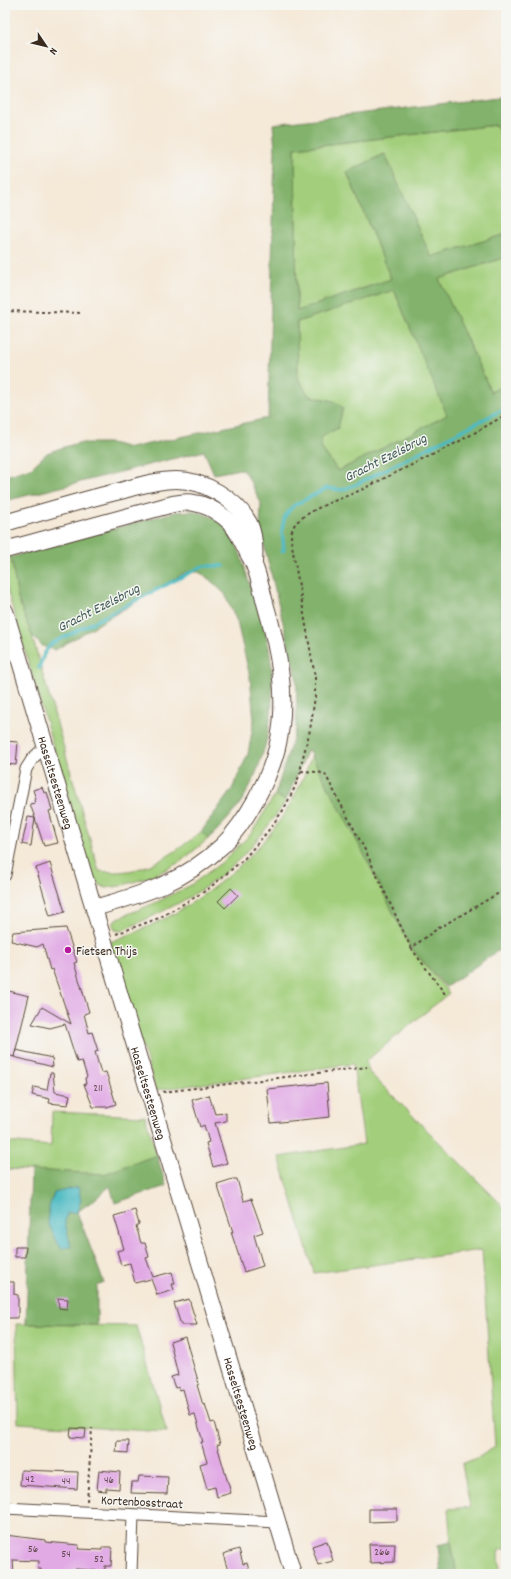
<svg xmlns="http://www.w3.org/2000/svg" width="511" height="1579" viewBox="0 0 511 1579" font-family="Dekko,sans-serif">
  <rect width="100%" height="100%" fill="#f6f6f2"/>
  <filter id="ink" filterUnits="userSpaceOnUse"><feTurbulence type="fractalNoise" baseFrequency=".025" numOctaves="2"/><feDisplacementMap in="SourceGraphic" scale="8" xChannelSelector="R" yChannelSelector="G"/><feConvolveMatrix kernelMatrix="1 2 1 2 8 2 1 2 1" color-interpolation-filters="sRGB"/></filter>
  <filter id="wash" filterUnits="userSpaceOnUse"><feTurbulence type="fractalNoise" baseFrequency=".012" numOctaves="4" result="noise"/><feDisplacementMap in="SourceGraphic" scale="16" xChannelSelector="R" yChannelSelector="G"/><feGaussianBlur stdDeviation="0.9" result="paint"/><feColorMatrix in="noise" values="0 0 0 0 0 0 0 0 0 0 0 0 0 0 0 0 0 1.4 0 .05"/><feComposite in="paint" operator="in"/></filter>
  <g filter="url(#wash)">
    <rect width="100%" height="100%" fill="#f5e9d8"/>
    <g fill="#a3cf7c" stroke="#6f7c4d">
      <polygon points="497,125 506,146 506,234 431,257 384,154 347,172 391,279 297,311 295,148"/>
      <polygon points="506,257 506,384 491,392 439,279"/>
      <polygon points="394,290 448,415 338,471 322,449 320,438 338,428 334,401 309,396 298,378 297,322"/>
      <path d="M11 557 18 599 32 636 99 871C142 877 169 857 201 832L208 839 180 862 153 876 120 886 106 888 98 884 92 878 5 583V559Z"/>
      <path d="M312 755 365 856 411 948 449 993 366 1061 369 1072 506 1209V1549L499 1550 500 1574H457L451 1542 448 1509 470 1507 462 1464 481 1456 495 1446 482 1250 314 1273 279 1157 364 1144 353 1064 156 1090 110 942C136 932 162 922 185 907 227 881 273 840 295 795 302 782 307 768 312 755Z"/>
      <path d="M275 795 286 801C266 830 243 860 215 880 186 902 153 916 121 931L115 930 113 925 116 919 155 903 191 885 221 863 251 834Z"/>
      <polygon points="52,1112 145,1116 157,1155 104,1174 5,1169 5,1142 51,1146"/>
      <polygon points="16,1324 136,1326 167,1432 18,1423"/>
    </g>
    <g fill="#82b26c" stroke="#5e6e45" fill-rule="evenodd">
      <path d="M506 96V146L496 125 295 148 297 311 391 279 347 172 385 154 431 257 506 234V257L439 279 491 392 506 384V945L446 987 411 948 365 856 308 749 286 801 275 795 296 729 297 680 260 528 261 503 246 473 240 469 214 474 204 451 5 501V478L9 475 31 468 47 453 61 448 78 443H111L130 448 268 418 275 150 273 124ZM394 290 447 415 338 471 322 449 320 438 338 428 343 408 334 401 309 396 298 378 297 322Z"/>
      <path d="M194 511C203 514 218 518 224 525 239 542 244 566 250 586 257 606 265 627 269 648 277 695 271 746 248 790 239 808 223 825 208 839L201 832 232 789 248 754 254 720 250 677 237 622 225 594 210 580 199 572H186L55 650 42 646 32 636 18 599 11 557 175 512Z"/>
      <polygon points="157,1155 166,1186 115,1203 110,1186 95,1199 77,1212 104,1283 97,1286 97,1325 26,1324 31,1170 104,1174"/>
      <polygon points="451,1542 457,1574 441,1574 438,1545"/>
    </g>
    <path fill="#4bbac2" stroke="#437270" d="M78 1187 81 1200 77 1212 67 1213 65 1222 71 1247 61 1248C48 1224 43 1221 54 1193Z"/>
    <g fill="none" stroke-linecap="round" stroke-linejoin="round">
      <g stroke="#4bbac2" stroke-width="3.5">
        <polyline points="282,551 284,550 282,529 285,516 293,506 327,488 342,490 357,484 506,408"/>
        <polyline points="39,668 44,654 51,644 203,566 224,566"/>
      </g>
    </g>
    <g id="blocks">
      <g fill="#e1aae5">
        <polygon points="5,741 18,742 16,765 5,764"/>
        <polygon points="42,787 44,793 47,792 49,799 52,810 49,811 58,843 44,846 35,818 31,846 22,844 28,817 35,818 30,804 35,803 34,800 36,799 33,790"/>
        <polygon points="50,863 65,912 50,916 36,868"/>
        <polygon points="231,888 238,895 225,908 218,901"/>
        <polygon points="66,928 77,962 74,963 89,1012 84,1014 89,1033 92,1032 98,1051 95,1052 101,1073 106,1072 116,1104 107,1107 93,1107 84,1084 86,1084 85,1078 87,1077 82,1061 77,1062 65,1024 50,1028 32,1024 42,1007 71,1024 52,969 50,970 43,944 37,947 11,941 13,932"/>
        <polygon points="5,990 29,996 14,1057 5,1054"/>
        <polygon points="16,1050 52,1058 53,1067 14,1057"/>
        <polygon points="50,1073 53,1073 55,1092 70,1095 68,1105 49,1103 50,1099 32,1095 34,1087 47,1090"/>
        <polygon points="327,1083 330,1117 271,1123 267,1089"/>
        <polygon points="209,1095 215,1114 226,1113 226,1121 215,1123 227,1163 213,1167 206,1143 209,1142 204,1125 200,1127 192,1100"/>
        <polygon points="233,1179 237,1179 243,1201 251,1199 263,1232 254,1235 263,1266 244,1272 234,1241 231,1232 233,1232 217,1184"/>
        <polygon points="135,1210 139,1224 136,1226 141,1243 145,1243 149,1257 146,1258 153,1277 172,1272 175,1284 172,1284 174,1290 157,1295 151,1279 135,1283 130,1263 121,1265 117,1251 124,1249 114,1216"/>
        <polygon points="15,1247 26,1247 25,1257 15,1257"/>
        <polygon points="5,1282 14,1282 14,1294 18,1295 18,1318 5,1318"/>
        <polygon points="58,1298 68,1299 67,1309 59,1308"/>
        <polygon points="189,1299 197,1325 181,1325 174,1303"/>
        <polygon points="185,1337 199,1384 197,1385 203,1405 205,1404 211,1423 214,1422 220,1444 217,1445 231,1493 217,1497 215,1487 207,1489 200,1464 207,1462 201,1442 203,1442 195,1414 190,1415 183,1389 179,1390 179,1387 175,1388 171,1377 178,1375 170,1342"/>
        <polygon points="71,1428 86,1429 85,1438 70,1437"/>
        <polygon points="117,1441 129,1441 128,1453 116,1452"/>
        <polygon points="21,1470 78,1472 77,1489 20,1485"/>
        <polygon points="99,1470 120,1472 119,1489 106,1488 106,1491 97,1490"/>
        <polygon points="139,1476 168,1477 167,1494 131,1493 132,1482 138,1482"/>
        <polygon points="369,1509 397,1509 397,1521 369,1522"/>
        <polygon points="5,1535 45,1540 45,1542 79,1545 78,1549 102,1550 102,1547 112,1547 111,1566 105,1566 105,1570 102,1570 102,1571 75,1569 75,1574 40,1574 41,1569 38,1569 39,1561 13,1560 14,1574 5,1574"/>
        <polygon points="327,1541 333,1561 318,1565 312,1546"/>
        <polygon points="369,1544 395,1544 394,1562 370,1563"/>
        <polygon points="239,1549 243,1564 247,1563 250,1574 229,1574 223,1554"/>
      </g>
    </g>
  </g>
  <g filter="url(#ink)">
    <use href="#blocks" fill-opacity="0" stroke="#57473a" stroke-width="1"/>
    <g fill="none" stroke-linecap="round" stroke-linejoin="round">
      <g stroke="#57473a" stroke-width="13">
        <g id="minor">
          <polyline points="5,875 26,769 33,758 45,747"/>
          <polyline points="5,1508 277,1522"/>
          <polyline points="131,1574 133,1515"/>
        </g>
      </g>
      <g stroke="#57473a" stroke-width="18">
        <g id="secondary">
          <path d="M5 523C42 512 79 501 116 492 135 487 156 480 176 480 204 480 236 499 249 523 255 535 255 549 254 562"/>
          <path d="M5 550 173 504C180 503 188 501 194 503 204 504 216 511 224 517 235 525 240 538 246 549 248 555 252 559 254 565 259 577 262 590 265 603 279 650 289 700 277 748 269 780 246 822 223 845 184 882 144 894 94 908"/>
          <path id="s1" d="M5 611 293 1574"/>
        </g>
      </g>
      <g stroke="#57473a" stroke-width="2" stroke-dasharray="3 3" stroke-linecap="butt">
        <polyline points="5,311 82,313"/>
        <polyline points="5,476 6,475"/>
        <polyline points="301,771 318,772 325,774 365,850 411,948 437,929 506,889"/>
        <path d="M116 934 159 918 207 890 244 859 268 831 284 809 294 789 301 771V765L310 730 315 697V677L291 540C291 533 292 526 298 521 317 505 342 499 363 489 394 473 425 459 456 443 473 434 489 424 506 415"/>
        <polyline points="411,948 445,994"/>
        <polyline points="163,1092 367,1067"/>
        <polyline points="87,1501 92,1428"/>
      </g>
      <use href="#minor" stroke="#fff" stroke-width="11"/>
      <use href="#secondary" stroke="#fff" stroke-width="16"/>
    </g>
  </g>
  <circle fill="#b5179e" stroke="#f6f6f2" stroke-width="1.5" cx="68" cy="950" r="4"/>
  <g text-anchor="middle" stroke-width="3" stroke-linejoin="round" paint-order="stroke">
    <g font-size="11" fill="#644a50">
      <text x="98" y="1091">211</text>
      <text x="30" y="1482">42</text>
      <text x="109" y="1483">46</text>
      <text x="66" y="1484">44</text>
      <text x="33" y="1552">56</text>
      <text x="382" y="1555">266</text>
      <text x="66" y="1557">54</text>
      <text x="99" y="1562">52</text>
    </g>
    <g font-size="13" fill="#3b2a1e" stroke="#f6f6f2">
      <text dy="5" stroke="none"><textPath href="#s1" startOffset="179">Hasseltsesteenweg</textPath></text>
      <text dy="5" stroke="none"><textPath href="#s1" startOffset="503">Hasseltsesteenweg</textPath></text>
      <text dy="5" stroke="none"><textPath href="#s1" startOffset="827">Hasseltsesteenweg</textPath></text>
      <text transform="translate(142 1501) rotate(3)" y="5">Kortenbosstraat</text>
    </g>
    <g font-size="13" fill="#3b2a1e" stroke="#f6f6f2" text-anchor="start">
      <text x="76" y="955">Fietsen Thijs</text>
    </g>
    <g font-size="14" font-style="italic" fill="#415c57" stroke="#f6f6f2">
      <text transform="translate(385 457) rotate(-27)" y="5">Gracht Ezelsbrug</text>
      <text transform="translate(98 607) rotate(-27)" y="5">Gracht Ezelsbrug</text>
    </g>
  </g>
  <rect width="511" height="1579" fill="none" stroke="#f6f6f2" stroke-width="20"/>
  <g transform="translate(46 46) rotate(125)" stroke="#f6f6f2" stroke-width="3" paint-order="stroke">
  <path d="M0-3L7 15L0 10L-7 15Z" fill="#3b2a1e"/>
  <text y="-6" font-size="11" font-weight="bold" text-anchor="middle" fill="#3b2a1e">N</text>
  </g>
</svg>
